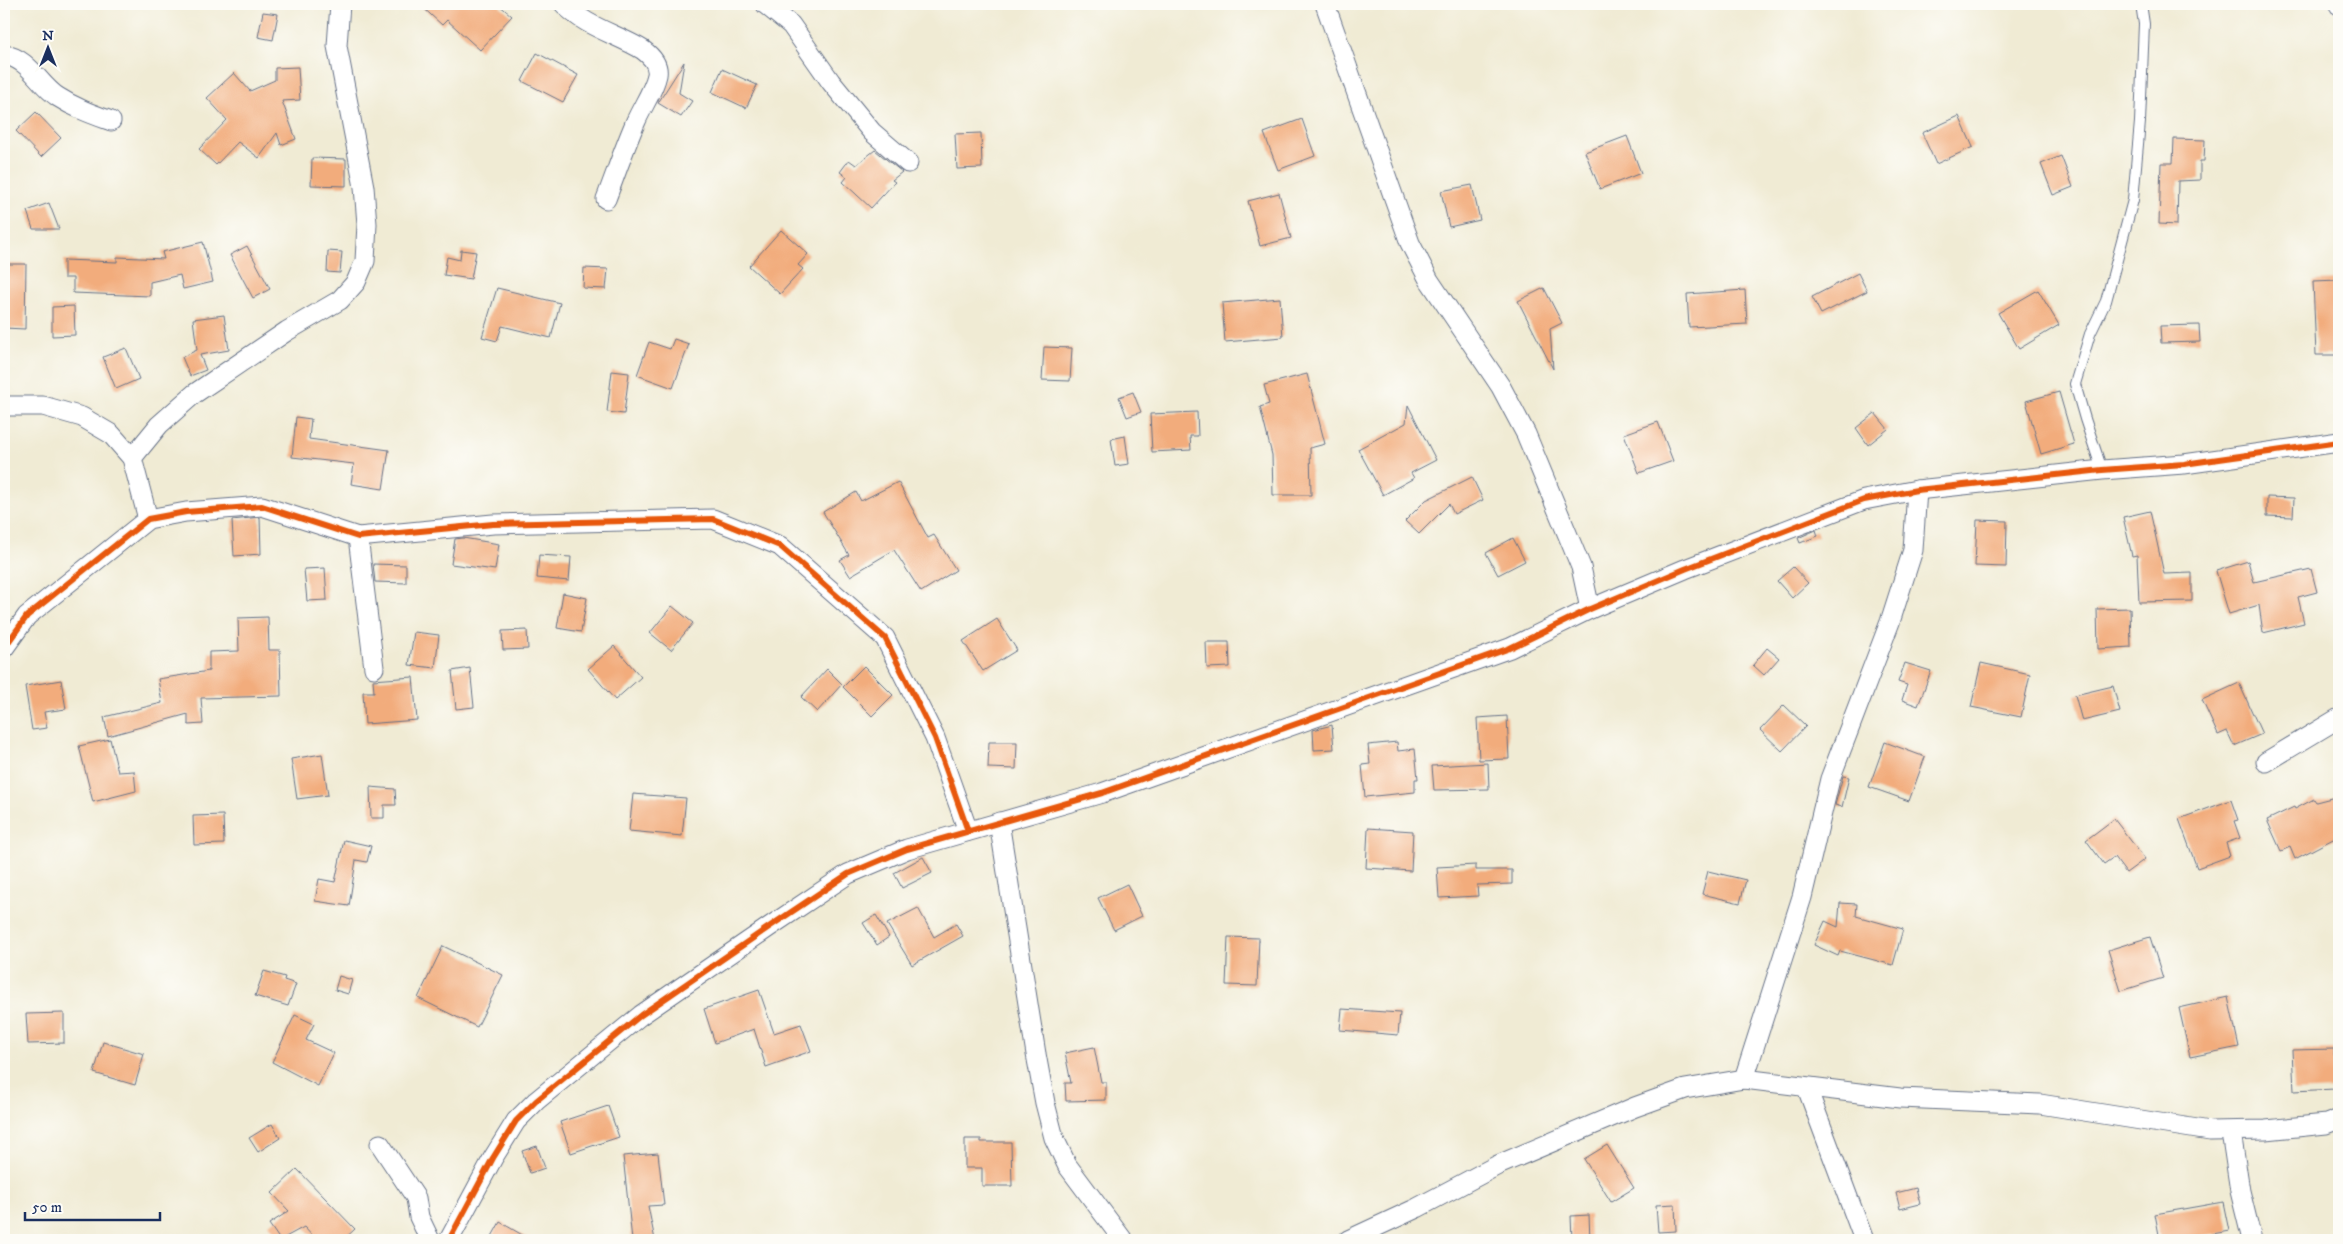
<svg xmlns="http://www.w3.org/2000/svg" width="2343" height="1244" viewBox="0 0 2343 1244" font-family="'IM FELL DW Pica',serif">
  <rect width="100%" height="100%" fill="#fdfcf7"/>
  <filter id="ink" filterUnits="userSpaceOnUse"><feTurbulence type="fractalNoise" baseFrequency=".02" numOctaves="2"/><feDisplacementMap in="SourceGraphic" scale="10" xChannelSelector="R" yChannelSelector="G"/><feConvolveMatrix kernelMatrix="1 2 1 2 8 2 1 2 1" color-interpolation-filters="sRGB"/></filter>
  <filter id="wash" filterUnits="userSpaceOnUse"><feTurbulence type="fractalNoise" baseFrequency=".0096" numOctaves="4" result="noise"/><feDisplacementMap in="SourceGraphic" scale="20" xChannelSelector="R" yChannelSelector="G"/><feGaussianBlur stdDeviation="1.12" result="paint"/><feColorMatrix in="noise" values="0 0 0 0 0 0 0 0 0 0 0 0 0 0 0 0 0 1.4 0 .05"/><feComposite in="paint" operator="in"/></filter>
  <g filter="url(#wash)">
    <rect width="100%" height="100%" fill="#f0ebd4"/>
    <g id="blocks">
      <g fill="#f2ac7c">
        <polygon points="419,4 498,4 512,16 480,50 447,20 442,25"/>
        <polygon points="263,12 278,14 273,40 258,37"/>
        <polygon points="537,53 578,75 563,102 522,81"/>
        <polygon points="684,62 679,93 692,101 681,117 658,103"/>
        <polygon points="298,67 300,100 282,101 296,139 281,145 277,133 259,158 238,142 216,165 199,149 227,120 207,98 234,73 250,91 275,80 275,68"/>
        <polygon points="722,69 757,85 746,108 712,92"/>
        <polygon points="36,112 61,138 41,157 16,131"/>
        <polygon points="1959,116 1973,147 1936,164 1922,133"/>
        <polygon points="1302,119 1315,156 1278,170 1264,133"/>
        <polygon points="981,133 982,168 957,169 955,134"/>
        <polygon points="1627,136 1641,173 1600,189 1585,152"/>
        <polygon points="2174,139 2205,140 2204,161 2200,161 2200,180 2178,181 2177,225 2159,224 2161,163 2173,163"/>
        <polygon points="875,150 902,172 892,180 895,182 871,208 843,182 847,177 840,172 849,160 856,165"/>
        <polygon points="2061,156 2073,187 2053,195 2041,164"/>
        <polygon points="312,158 346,159 346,186 311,185"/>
        <polygon points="1472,185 1480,220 1449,227 1441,191"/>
        <polygon points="1279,193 1291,238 1260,246 1248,201"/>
        <polygon points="49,203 59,229 33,229 27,211"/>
        <polygon points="781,230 808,254 798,265 803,269 780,294 749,266"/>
        <polygon points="203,242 213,282 183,289 180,275 150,282 150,296 73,293 73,278 64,278 64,260 117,262 117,257 164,259 162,252"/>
        <polygon points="247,246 270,289 253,298 230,255"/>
        <polygon points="461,250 476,252 471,279 444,275 447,257 460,260"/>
        <polygon points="328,251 342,252 340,273 327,272"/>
        <polygon points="5,264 26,264 25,329 4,328"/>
        <polygon points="584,268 608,269 606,289 583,288"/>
        <polygon points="1858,273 1867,291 1821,314 1812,297"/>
        <polygon points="2339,280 2339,355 2316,355 2313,281"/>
        <polygon points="497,288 560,303 551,338 502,326 497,341 482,337"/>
        <polygon points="1544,288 1562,323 1550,329 1553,369 1518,301"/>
        <polygon points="1745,290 1747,324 1689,327 1687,294"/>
        <polygon points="2038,290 2059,325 2019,349 1998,313"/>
        <polygon points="1280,298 1283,337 1225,342 1222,303"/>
        <polygon points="74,306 75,335 52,336 52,307"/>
        <polygon points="224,315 229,350 200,355 206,370 190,376 182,357 197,350 193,319"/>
        <polygon points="2199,325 2200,342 2161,343 2160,326"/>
        <polygon points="674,339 689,344 673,388 637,375 649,342 670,349"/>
        <polygon points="1044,347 1072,348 1070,381 1042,380"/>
        <polygon points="126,348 139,379 116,389 103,357"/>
        <polygon points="612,371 629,373 624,414 607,412"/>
        <polygon points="1307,374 1325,444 1310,448 1311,495 1273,495 1272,455 1260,407 1269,404 1264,385"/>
        <polygon points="1133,392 1141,412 1127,417 1119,397"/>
        <polygon points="2059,392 2074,444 2041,454 2026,401"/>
        <polygon points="1408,405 1436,460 1411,473 1414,478 1383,495 1358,449 1406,423"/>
        <polygon points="1197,412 1198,436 1190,436 1191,450 1152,452 1150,414"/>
        <polygon points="1875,413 1888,429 1868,445 1856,428"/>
        <polygon points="296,417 311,419 309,439 389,450 383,489 351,484 354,464 292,457"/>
        <polygon points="1658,422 1673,461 1639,473 1624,434"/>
        <polygon points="1125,436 1129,464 1115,466 1111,439"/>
        <polygon points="1472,477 1483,500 1454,514 1449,504 1419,534 1405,521 1426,500"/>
        <polygon points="898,482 928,538 934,535 956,570 921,592 894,550 850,576 840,560 849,555 823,512 856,492 861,501"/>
        <polygon points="2267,497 2294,498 2293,517 2267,516"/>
        <polygon points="2150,511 2164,574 2192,573 2192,601 2139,602 2137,555 2132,556 2123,517"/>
        <polygon points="260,517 261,554 234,556 232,520"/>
        <polygon points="1977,520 2007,521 2006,567 1975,566"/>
        <polygon points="1816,530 1818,536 1800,543 1798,538"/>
        <polygon points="463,538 499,544 495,570 451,564 455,539"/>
        <polygon points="1513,538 1525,561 1498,575 1486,553"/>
        <polygon points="539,555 571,557 569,581 537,578"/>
        <polygon points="2248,561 2254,582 2311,569 2317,592 2298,597 2304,623 2263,633 2259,605 2229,614 2216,571"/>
        <polygon points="373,564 406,565 406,583 375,582"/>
        <polygon points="1793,567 1808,583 1792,598 1777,581"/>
        <polygon points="325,568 327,600 307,601 304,569"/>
        <polygon points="563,593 587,598 581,632 557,628"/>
        <polygon points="672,606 693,623 671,650 650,633"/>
        <polygon points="2130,608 2131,647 2098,649 2097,609"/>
        <polygon points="268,617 269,650 280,650 281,696 201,698 203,724 188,725 188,714 108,736 104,717 162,703 158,679 209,671 209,652 239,651 238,618"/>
        <polygon points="997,619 1017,650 983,671 963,641"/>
        <polygon points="527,630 528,649 503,650 502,631"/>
        <polygon points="414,632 439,635 435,668 409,665"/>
        <polygon points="1206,642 1229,642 1230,667 1207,668"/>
        <polygon points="614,646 641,677 615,700 588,669"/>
        <polygon points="1767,648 1779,658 1764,675 1753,665"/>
        <polygon points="1905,663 1931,671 1918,706 1902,700 1907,685 1898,682"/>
        <polygon points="1981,663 2030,674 2021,717 1971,707"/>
        <polygon points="864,666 893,695 872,716 843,687"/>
        <polygon points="470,668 474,707 456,709 452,671"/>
        <polygon points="827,669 842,684 817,712 801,697"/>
        <polygon points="413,677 417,720 365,724 363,692 374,692 373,680"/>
        <polygon points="61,680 66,709 44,712 47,728 32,730 25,686"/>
        <polygon points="2239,683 2262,734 2234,746 2227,731 2218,735 2202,700"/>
        <polygon points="2113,686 2120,712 2082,721 2075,695"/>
        <polygon points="1784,705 1806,726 1782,751 1760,730"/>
        <polygon points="1507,716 1509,759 1479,760 1477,718"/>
        <polygon points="1332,725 1334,749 1314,750 1313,730"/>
        <polygon points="110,739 118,772 134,771 136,791 93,802 79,746"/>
        <polygon points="989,742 1017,742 1016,769 988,768"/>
        <polygon points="1397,742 1398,751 1415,749 1418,779 1415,779 1415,792 1365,797 1362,765 1370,764 1368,745"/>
        <polygon points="1885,742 1925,757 1909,801 1869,787"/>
        <polygon points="322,754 328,795 297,799 291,759"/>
        <polygon points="1488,763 1489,789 1434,790 1432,766"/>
        <polygon points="1843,776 1849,777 1842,807 1835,805"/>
        <polygon points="370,787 395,789 396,805 384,805 384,818 371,818"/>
        <polygon points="633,794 686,798 682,836 629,831"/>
        <polygon points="2339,796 2339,836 2295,859 2290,847 2281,851 2267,820 2294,807 2295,809 2314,799 2316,802"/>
        <polygon points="2231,800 2238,820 2234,821 2240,838 2226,843 2230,856 2197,868 2179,819"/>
        <polygon points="223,815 224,844 194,845 193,816"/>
        <polygon points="2114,819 2145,859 2126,873 2114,857 2104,864 2086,840"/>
        <polygon points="1368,828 1413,831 1411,871 1366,868"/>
        <polygon points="344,840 371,846 367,862 356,860 349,906 315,901 319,879 335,882"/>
        <polygon points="923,857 932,873 902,888 894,873"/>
        <polygon points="1476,865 1476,870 1512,870 1512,884 1477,885 1478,896 1439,898 1437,867"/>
        <polygon points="1708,871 1746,880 1740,903 1702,894"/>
        <polygon points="1127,884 1142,916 1114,930 1098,898"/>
        <polygon points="1840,903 1857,904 1856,916 1903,929 1893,965 1840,951 1838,956 1814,945 1825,921 1838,927"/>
        <polygon points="918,908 934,937 956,924 963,936 912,965 887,924"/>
        <polygon points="876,915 889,937 877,945 863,923"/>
        <polygon points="1228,937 1259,938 1257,986 1226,985"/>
        <polygon points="2150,937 2163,978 2121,991 2108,950"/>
        <polygon points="443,946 503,975 477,1027 418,998"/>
        <polygon points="264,971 285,977 284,980 296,984 288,1006 255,996"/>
        <polygon points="339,976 352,980 348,994 335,990"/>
        <polygon points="759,990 774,1033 801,1024 811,1051 766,1067 754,1029 715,1043 704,1009"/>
        <polygon points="2228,997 2239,1047 2190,1057 2179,1008"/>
        <polygon points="1342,1009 1400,1013 1398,1035 1340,1030"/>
        <polygon points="64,1013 64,1043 28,1044 26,1014"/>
        <polygon points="295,1015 314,1024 306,1040 334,1053 318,1086 272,1062"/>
        <polygon points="103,1042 144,1054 135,1085 94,1073"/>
        <polygon points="1094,1047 1101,1082 1106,1082 1106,1100 1066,1101 1065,1083 1071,1083 1065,1053"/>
        <polygon points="2334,1049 2335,1089 2294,1091 2292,1050"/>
        <polygon points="608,1106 619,1137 571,1153 560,1122"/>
        <polygon points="272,1124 280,1138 258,1152 249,1138"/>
        <polygon points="965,1139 981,1139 981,1142 1011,1142 1012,1186 982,1186 982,1168 965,1168"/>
        <polygon points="1607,1145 1634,1188 1611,1202 1584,1159"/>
        <polygon points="537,1146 545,1168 530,1173 522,1151"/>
        <polygon points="658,1153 664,1205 648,1206 655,1240 632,1240 623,1156"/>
        <polygon points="297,1169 355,1229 343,1240 316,1240 304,1227 280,1240 269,1224 289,1211 272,1193"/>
        <polygon points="1916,1188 1920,1204 1900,1209 1896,1193"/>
        <polygon points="2223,1202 2229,1231 2180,1240 2160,1240 2155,1214"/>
        <polygon points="1675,1204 1676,1231 1658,1232 1656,1205"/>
        <polygon points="1589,1215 1590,1240 1572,1240 1571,1216"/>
        <polygon points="500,1222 531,1240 490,1240"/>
      </g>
    </g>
  </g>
  <g filter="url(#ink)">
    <use href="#blocks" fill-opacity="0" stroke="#667187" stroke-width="1"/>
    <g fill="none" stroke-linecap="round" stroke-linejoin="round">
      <g stroke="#667187" stroke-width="12">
        <polyline id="lane" points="2102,470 2085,419 2075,384 2090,334 2106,301 2133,200 2140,122 2144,24 2141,4"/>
      </g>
      <g stroke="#667187" stroke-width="21">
        <g id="street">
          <path d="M564 4C585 27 617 34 643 50 651 56 659 64 657 75 654 90 642 107 636 121 625 146 616 173 606 199"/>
          <polyline points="765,4 791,25 831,82 872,132 908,163"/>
          <polyline points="1325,4 1410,243 1429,280 1501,387 1526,434 1581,567 1590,609"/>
          <polyline points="2339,4 2339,5"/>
          <path d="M4 55C29 58 39 85 58 97 75 108 92 114 111 121"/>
          <polyline points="4,406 43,406 82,417 111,434 132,458 148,519"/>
          <polyline points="132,458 159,425 194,394 287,331 340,300 356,282 365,261 367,224 364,187 337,46 340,4"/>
          <polyline points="358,537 374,668"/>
          <polyline points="4,648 27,616 148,519 186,512 262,506 358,537 493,524 713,519 780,546 885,638 935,738 968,831"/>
          <polyline points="2266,762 2339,718"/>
          <polyline points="999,822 1036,1054 1045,1103 1054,1138 1067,1165 1123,1240"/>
          <polyline points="1744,1079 1802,897 1830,779 1890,622 1913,550 1917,490"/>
          <polyline points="1807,1088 1864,1240"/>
          <polyline points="2231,1132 2240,1191 2252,1240"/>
          <polyline points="380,1144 416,1198 419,1217 430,1240"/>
          <polyline points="449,1240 493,1158 516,1121 536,1101 641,1015 769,927 848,874 907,849 1102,793 1510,648 1590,609 1685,569 1864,500 1917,490 2102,470 2184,464 2339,442"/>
          <polyline points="1348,1240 1417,1208 1498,1165 1635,1107 1685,1089 1744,1079 1900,1098 2040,1104 2210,1131 2266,1130 2326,1124 2339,1119"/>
        </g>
      </g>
      <use href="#lane" stroke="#fff" stroke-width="10"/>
      <use href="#street" stroke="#fff" stroke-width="19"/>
      <g stroke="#fdfcf7" stroke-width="9">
        <g id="cycleway">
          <polyline points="4,648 27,616 148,519 186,512 262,506 358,537 493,524 713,519 780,546 885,638 935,738 968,831"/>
          <polyline points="449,1240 493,1158 516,1121 536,1101 641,1015 769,927 848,874 907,849 1102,793 1510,648 1590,609 1685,569 1864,500 1917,490 2102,470 2184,464 2339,442"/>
        </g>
      </g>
      <use href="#cycleway" stroke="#e8590c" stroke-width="6"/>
    </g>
  </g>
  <rect width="2343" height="1244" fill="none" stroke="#fdfcf7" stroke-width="20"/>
  <g transform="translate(48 48)" stroke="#fdfcf7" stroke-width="4" paint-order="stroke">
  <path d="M0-4L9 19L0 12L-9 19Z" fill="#1b2f5e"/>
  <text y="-8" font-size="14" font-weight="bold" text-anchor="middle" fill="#1b2f5e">N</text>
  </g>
  <path d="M25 1212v8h135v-8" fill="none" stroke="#1b2f5e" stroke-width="2.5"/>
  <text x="32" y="1212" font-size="15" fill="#1b2f5e" stroke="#fdfcf7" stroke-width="4" paint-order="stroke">50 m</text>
</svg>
